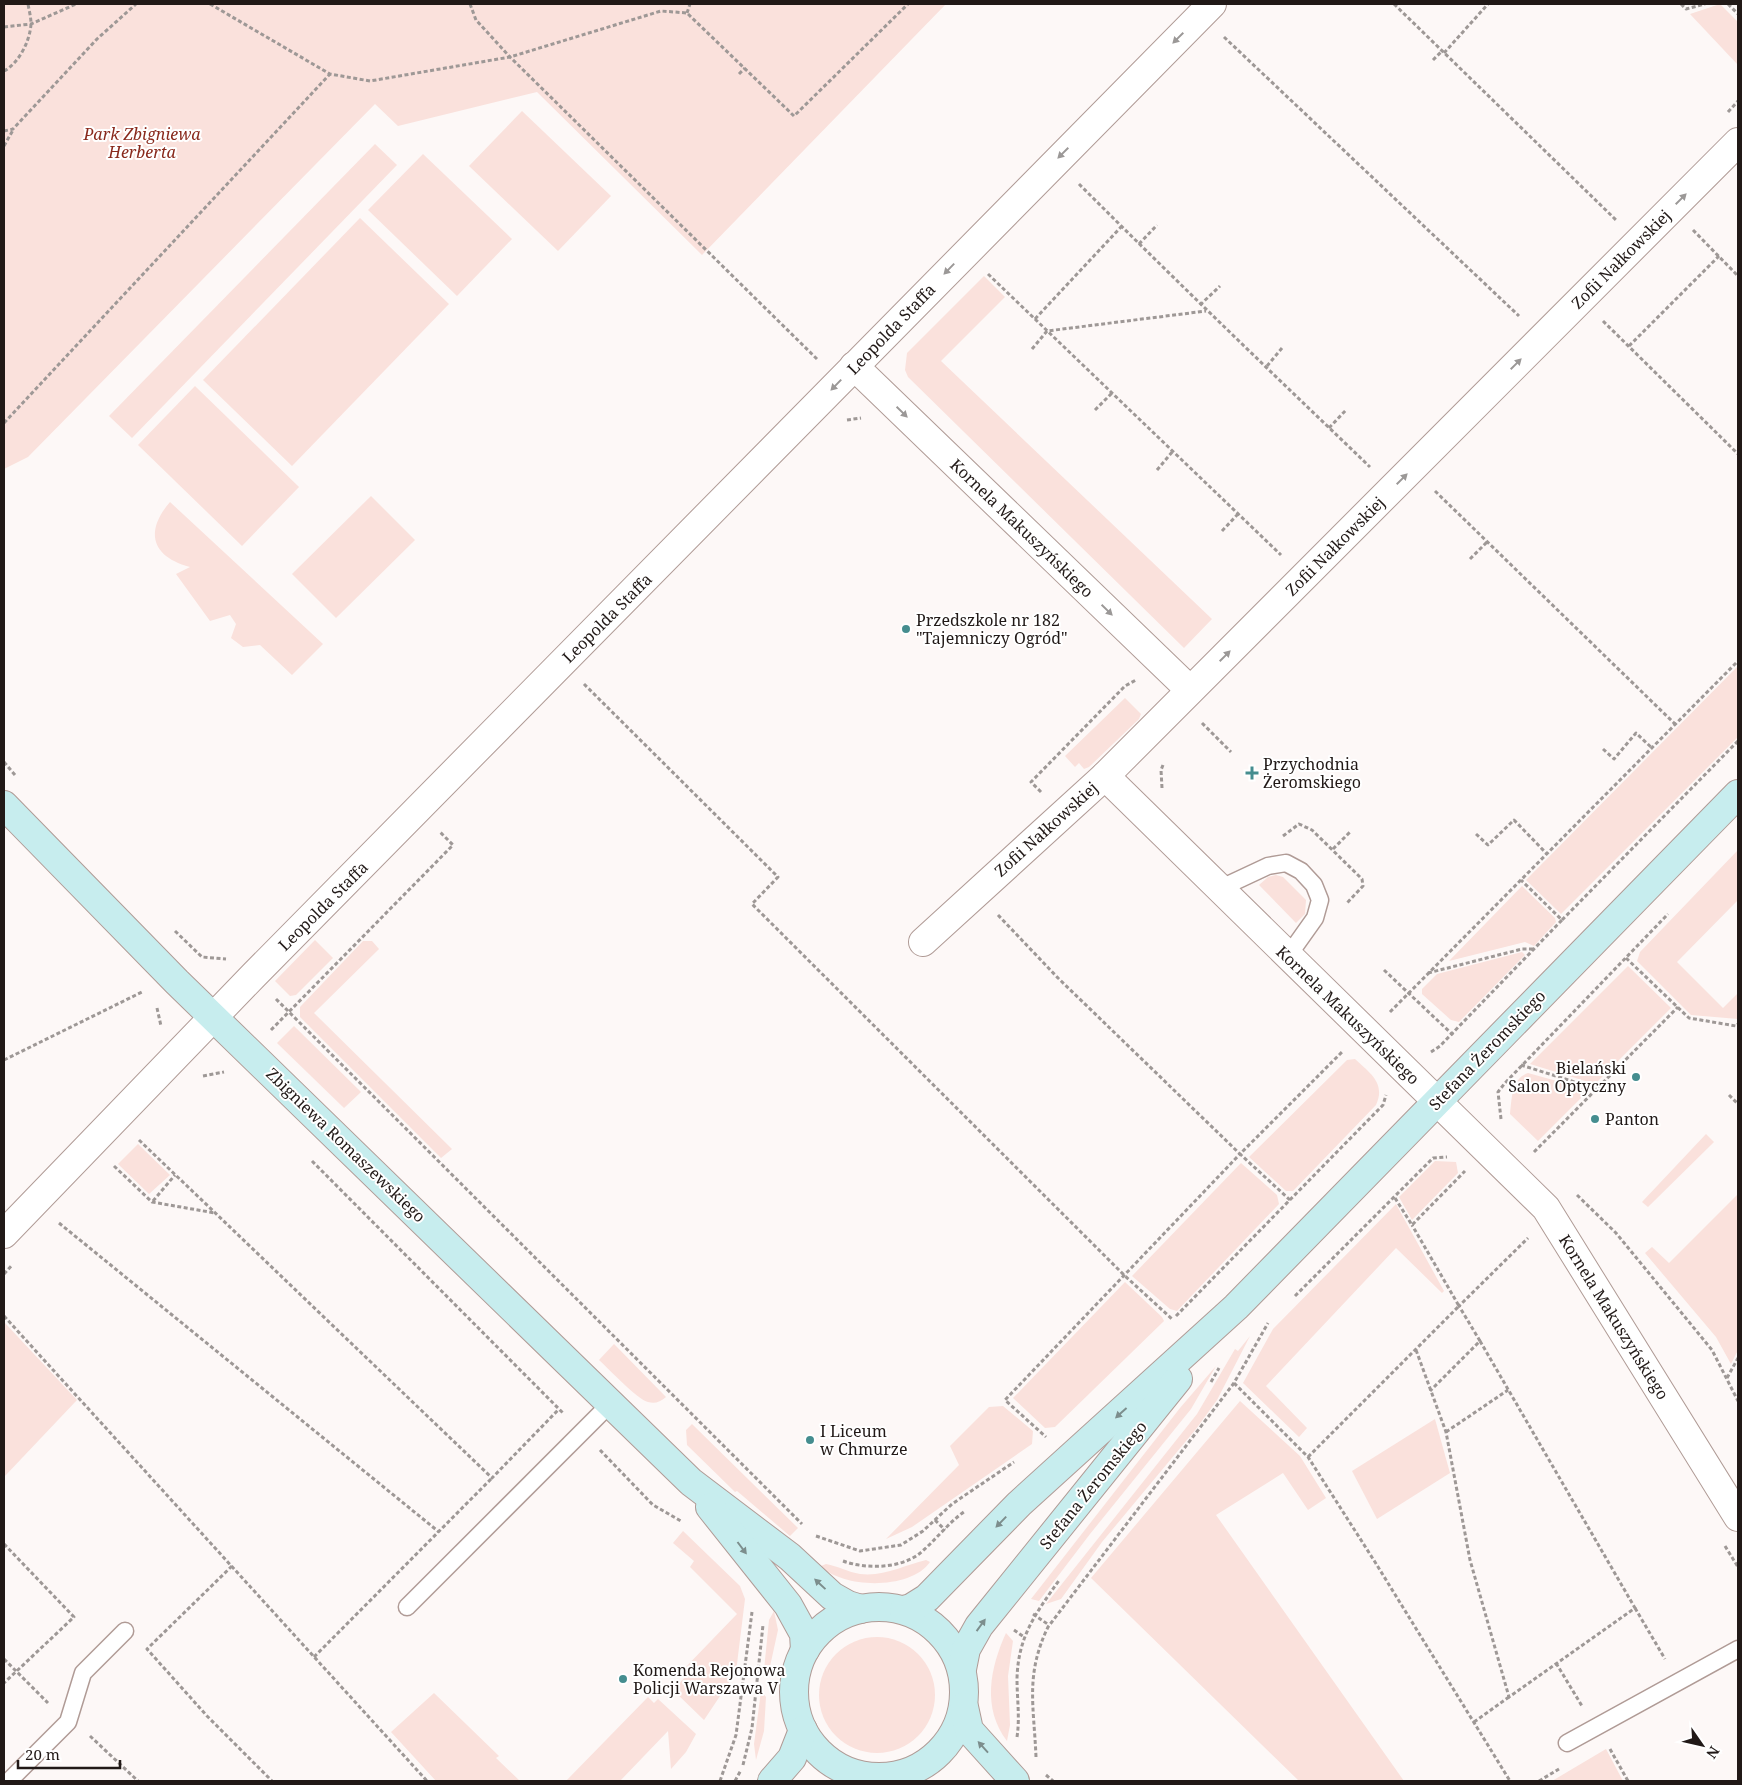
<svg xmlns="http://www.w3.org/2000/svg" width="1742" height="1785" viewBox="0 0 1742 1785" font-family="'Noto Serif',serif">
  <rect width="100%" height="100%" fill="#fdf8f7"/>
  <g fill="#fae1dc">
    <polygon points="4,4 946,4 702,255 537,92 398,126 375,104 28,457 4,469"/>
    <polygon points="1720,4 1738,22 1738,65 1690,14"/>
    <polygon points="522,111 611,196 558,251 469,166"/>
    <polygon points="375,144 397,165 132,438 109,416"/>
    <polygon points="423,154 512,239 457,296 368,210"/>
    <polygon points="360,218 449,304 292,466 203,380"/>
    <polygon points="984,276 1005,297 941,361 1212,619 1184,648 908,377 905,370 907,353"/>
    <polygon points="195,386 299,487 242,546 138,445"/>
    <polygon points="371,496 415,540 336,618 292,574"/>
    <path d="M170 502 323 644 292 675 260 645 243 647 231 638 236 624 230 615 210 621 176 574 190 567C152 557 144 532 170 502Z"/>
    <polygon points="1738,666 1738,737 1561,914 1526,880"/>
    <polygon points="1125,698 1141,714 1139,719 1089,767 1084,769 1079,763 1075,767 1065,756"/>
    <polygon points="1738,850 1738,900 1677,962 1723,1008 1738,993 1738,1019 1691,1015 1637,961 1640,952"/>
    <polygon points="1276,875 1283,877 1306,900 1305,914 1296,923 1259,885 1268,877"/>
    <polygon points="1522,886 1555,918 1556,922 1534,946 1525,942 1449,961"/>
    <polygon points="315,940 333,958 296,995 290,996 275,981"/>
    <polygon points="363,941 372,941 379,949 314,1013 452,1149 441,1158 300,1017 300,1007"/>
    <polygon points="1522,952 1525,955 1459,1022 1451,1020 1422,994 1422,989 1437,974"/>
    <polygon points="1628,966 1671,1008 1595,1084 1530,1064"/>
    <polygon points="294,1026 361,1092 344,1108 277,1043"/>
    <path d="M1355 1059C1370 1073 1386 1083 1376 1105L1293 1191H1286L1249 1157 1347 1060Z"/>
    <path d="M1528 1073 1589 1090 1538 1141 1510 1114C1512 1099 1511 1079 1528 1073Z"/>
    <polygon points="1706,1134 1714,1142 1648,1207 1642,1202"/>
    <polygon points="138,1144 170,1175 149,1194 118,1164"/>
    <polygon points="1435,1161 1456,1162 1458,1173 1412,1220 1399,1197"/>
    <polygon points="1241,1163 1277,1195 1279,1204 1177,1311 1170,1309 1132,1276"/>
    <polygon points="1738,1194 1738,1350 1731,1364 1716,1337 1645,1253 1652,1247 1669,1263"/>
    <polygon points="1396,1204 1444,1291 1442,1293 1396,1248 1266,1386 1307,1428 1299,1437 1243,1383 1273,1329"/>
    <polygon points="1125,1282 1162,1317 1164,1321 1055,1427 1045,1428 1013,1398"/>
    <polygon points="4,1322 77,1400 4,1477"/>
    <polygon points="1250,1336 1217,1400 1196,1429 1102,1542 1061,1599 1046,1604 1197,1414 1235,1349 1238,1351"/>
    <path d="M614 1344 666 1397C660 1402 655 1404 648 1402 638 1400 608 1368 599 1360Z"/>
    <polygon points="1216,1366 1191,1409 1090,1534 1039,1601 1031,1599 1180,1408"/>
    <polygon points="1240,1401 1300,1456 1326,1498 1308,1510 1283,1473 1216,1515 1404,1781 1299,1781 1091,1578"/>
    <polygon points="1003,1406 1033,1431 1032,1444 912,1527 886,1539 959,1465 950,1446 989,1407"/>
    <polygon points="1435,1419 1450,1473 1377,1519 1352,1471"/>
    <polygon points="692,1424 798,1528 790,1536 737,1491 735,1492 687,1445 686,1430"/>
    <polygon points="683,1531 740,1586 745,1599 736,1672 704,1720 673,1690 686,1676 682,1671 737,1614 690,1567 694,1561 673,1543"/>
    <path d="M926 1560 930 1562C911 1590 843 1589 821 1566L826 1564C838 1566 848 1572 860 1574 884 1577 904 1565 926 1560Z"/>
    <polygon points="774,1611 778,1630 769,1671 764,1670 769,1620"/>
    <path d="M1006 1633 1013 1641 1008 1676 1010 1725 1007 1741C982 1708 990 1668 1006 1633Z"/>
    <circle cx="877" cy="1695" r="58"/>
    <polygon points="761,1691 766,1697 764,1731 756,1760 754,1744"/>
    <polygon points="434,1693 499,1756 496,1758 520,1781 436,1781 391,1732"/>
    <polygon points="648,1697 654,1703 658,1699 696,1734 686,1752 671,1769 668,1731 620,1781 566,1781"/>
    <polygon points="1606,1749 1623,1781 1552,1781"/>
  </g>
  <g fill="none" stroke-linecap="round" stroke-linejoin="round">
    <g stroke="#b09b96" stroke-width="19">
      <g id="lane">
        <polyline points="1221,888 1268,866 1286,863 1301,871 1314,885 1320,900 1315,918 1288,956"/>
        <polyline points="407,1607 611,1403"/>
        <polyline points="1567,1743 1738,1649"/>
        <polyline points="9,1781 68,1722 83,1673 125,1631"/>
      </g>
    </g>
    <g stroke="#b09b96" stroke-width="30">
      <g id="street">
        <polyline points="854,366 1190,690"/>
        <polyline points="1105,776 1546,1208 1738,1517"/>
        <polyline points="923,942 1105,776 1738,142"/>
        <polyline points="4,1234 254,975 1212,4"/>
      </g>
    </g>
    <g stroke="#b09b96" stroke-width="30">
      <g id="secondary">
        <polyline points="4,805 177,982 691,1482 790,1557 832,1596 848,1605 861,1609"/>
        <polyline points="710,1507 788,1605 804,1634 805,1650"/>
        <circle cx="879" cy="1692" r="85"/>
        <polyline points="904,1610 911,1608 927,1598 1019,1504 1236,1307 1738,794"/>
        <polyline points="962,1669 966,1649 979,1626 1178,1379"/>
        <polyline points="964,1707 969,1730 1015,1781"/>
        <polyline points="772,1781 792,1758 803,1730"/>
      </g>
    </g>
    <g stroke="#9e9896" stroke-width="3" stroke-dasharray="4 2.5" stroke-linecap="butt">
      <polyline points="210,4 330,74 370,81 510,57 661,11 687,13 794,116 908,4"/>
      <polyline points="470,4 476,20 510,57 817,359"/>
      <polyline points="1394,4 1616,220"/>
      <polyline points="1681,4 1686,9 1705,4"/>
      <polyline points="1728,4 1738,14"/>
      <polyline points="687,13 690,4"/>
      <polyline points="4,27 31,24 76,4"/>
      <polyline points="1224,37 1519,316"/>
      <polyline points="1444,53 1488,4"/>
      <polyline points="1433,60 1442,51"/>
      <path d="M4 71C19 63 30 41 31 24 31 17 29 10 28 4"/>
      <polyline points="739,74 745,68"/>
      <polyline points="1728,112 1738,101"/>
      <polyline points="4,131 13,129 97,39 136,4"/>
      <polyline points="4,146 13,130"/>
      <path d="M1079 184C1175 280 1272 373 1370 467"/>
      <polyline points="1693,230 1738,276"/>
      <polyline points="1139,244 1157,225"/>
      <polyline points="988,274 1281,555"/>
      <polyline points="1200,305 1220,286"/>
      <polyline points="1035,319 1121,227"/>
      <polyline points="1603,321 1738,454"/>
      <polyline points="1629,346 1719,256"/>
      <polyline points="1032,349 1047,331 1206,311"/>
      <polyline points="1267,366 1282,348"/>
      <polyline points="1095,410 1112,393"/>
      <polyline points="847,420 861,418"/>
      <polyline points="4,423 330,74"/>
      <polyline points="1329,428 1346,410"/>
      <polyline points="1157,470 1173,451"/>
      <polyline points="1435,491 1675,724"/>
      <polyline points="1222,531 1238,514"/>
      <polyline points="1470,559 1487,542"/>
      <polyline points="584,684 778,877 752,904 1124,1275 1172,1319"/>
      <polyline points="1202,723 1231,752"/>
      <polyline points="1603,749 1614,759 1636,733 1652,748"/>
      <polyline points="4,762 15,775"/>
      <polyline points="1162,788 1161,770 1163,765"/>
      <polyline points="1041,792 1031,782 1125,686 1136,680"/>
      <polyline points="1476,834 1488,845 1514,820 1547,854"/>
      <polyline points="1283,836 1299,824 1312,830 1362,879 1363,886 1346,904"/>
      <polyline points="1333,849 1350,832"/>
      <polyline points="998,915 1058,978 1240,1154 1005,1400 1046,1437"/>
      <polyline points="1562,920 1738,741"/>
      <polyline points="175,931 202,957 226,959"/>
      <polyline points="1626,958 1689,1018 1736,1026 1738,1024"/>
      <polyline points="1384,970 1453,1035"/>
      <polyline points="1428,973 1522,949 1533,949"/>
      <polyline points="276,999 802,1524"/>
      <polyline points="157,1008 161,1026"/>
      <polyline points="1390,1012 1738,661"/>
      <polyline points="271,1030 453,845 439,831"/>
      <polyline points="1431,1052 1440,1046 1562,920 1521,880"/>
      <polyline points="4,1060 142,992"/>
      <polyline points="1521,1065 1597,1089"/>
      <polyline points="203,1076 224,1072"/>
      <polyline points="1729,1095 1738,1104"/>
      <polyline points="1501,1119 1498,1092 1505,1083 1668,914"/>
      <polyline points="139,1140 492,1478 559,1409"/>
      <polyline points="1534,1152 1678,1007"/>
      <polyline points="312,1161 564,1414"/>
      <polyline points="114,1166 152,1202 215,1213"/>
      <polyline points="1577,1195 1616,1233 1712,1350 1738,1401"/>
      <polyline points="1395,1198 1412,1225 1465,1171"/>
      <polyline points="1290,1200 1240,1154 1343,1051"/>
      <polyline points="153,1201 175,1175"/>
      <polyline points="59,1223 439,1532"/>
      <polyline points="4,1274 12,1265"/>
      <polyline points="1295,1296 1433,1158 1447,1157"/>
      <polyline points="4,1316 427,1781"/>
      <polyline points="1176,1316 1383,1105 1386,1095"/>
      <polyline points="1480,1341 1459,1306 1528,1238"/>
      <polyline points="1416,1350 1446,1432 1470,1560 1509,1697 1635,1608 1480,1341 1430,1391"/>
      <polyline points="1727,1378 1738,1358"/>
      <polyline points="1211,1382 1219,1368"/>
      <polyline points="1234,1383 1308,1457 1375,1562 1510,1781"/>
      <polyline points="1446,1432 1508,1390"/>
      <polyline points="600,1450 653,1505 681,1521"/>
      <polyline points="1308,1457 1459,1306 1412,1225"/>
      <polyline points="935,1520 945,1530"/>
      <polyline points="816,1536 860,1551 901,1545 923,1531 952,1504 1014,1462"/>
      <polyline points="4,1544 74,1617 4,1683"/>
      <polyline points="1725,1546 1738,1567"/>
      <path d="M843 1561C865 1569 899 1569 919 1554 935 1541 947 1524 965 1511"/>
      <polyline points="232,1566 147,1649 207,1716 272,1781"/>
      <polyline points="1635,1608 1665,1659"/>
      <polyline points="1033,1614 1049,1625"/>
      <polyline points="1014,1630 1024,1637"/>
      <polyline points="314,1657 492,1478"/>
      <polyline points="4,1659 48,1703"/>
      <polyline points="1556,1663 1582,1706"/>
      <polyline points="1474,1722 1509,1697"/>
      <polyline points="90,1736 138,1781"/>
      <path d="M1017 1737C1020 1718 1017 1698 1017 1679 1018 1636 1036 1613 1060 1579"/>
      <polyline points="1610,1749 1628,1781"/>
      <path d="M1036 1757C1034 1706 1025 1675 1048 1627L1234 1383 1268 1323"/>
      <polyline points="743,1765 752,1728 763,1625"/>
      <polyline points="1046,1775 1053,1781"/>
      <polyline points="720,1781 736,1735 752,1612"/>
      <polyline points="735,1781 741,1770"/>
      <polyline points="1539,1781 1559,1769"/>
    </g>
    <use href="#lane" stroke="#fff" stroke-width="16"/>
    <use href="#street" stroke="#fff" stroke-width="28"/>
    <use href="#secondary" stroke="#c7edee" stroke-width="28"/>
  </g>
  <defs><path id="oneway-solid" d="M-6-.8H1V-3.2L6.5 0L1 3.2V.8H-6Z" transform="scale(1.25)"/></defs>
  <g fill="#9b9897">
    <use href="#oneway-solid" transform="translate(1178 38) rotate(135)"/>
    <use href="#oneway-solid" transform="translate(1063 153) rotate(135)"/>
    <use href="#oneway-solid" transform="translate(1681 199) rotate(-45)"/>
    <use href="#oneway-solid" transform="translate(949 269) rotate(134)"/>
    <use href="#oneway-solid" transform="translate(1516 364) rotate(-45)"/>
    <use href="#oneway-solid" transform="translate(836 385) rotate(134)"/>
    <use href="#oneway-solid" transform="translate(902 412) rotate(44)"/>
    <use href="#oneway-solid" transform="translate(1402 479) rotate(-45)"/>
    <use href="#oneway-solid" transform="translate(1107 610) rotate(44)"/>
    <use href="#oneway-solid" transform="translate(1225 656) rotate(-45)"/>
  </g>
  <g fill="#7c8e8d">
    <use href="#oneway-solid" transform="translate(1121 1413) rotate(138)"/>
    <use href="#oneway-solid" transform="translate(1001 1522) rotate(134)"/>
    <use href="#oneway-solid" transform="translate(742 1548) rotate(53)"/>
    <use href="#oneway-solid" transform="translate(820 1584) rotate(-137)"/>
    <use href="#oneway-solid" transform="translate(981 1625) rotate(-54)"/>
    <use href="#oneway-solid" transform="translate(983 1747) rotate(-132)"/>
  </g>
  <g fill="#458d8f" stroke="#fff" stroke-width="2">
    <circle cx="906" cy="629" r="5"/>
    <path d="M1249.5 765.5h5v5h5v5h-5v5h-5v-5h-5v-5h5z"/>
    <circle cx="1636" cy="1077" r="5"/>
    <circle cx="1595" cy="1119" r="5"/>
    <circle cx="810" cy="1440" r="5"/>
    <circle cx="623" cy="1679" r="5"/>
  </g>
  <g text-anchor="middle" stroke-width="4" stroke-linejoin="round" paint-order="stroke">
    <g font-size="16" font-style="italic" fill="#89291c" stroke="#fff">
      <text x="142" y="140">Park Zbigniewa<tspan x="142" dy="18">Herberta</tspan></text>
    </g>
    <g font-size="16" fill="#211917" stroke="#fff">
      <text transform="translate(1621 259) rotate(-45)" y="6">Zofii Nałkowskiej</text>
      <text transform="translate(891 329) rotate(-46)" y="6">Leopolda Staffa</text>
      <text transform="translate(1022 528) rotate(44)" y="6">Kornela Makuszyńskiego</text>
      <text transform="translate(1335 546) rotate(-45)" y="6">Zofii Nałkowskiej</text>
      <text transform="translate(607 618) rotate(-45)" y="6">Leopolda Staffa</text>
      <text transform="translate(1046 829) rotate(-42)" y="6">Zofii Nałkowskiej</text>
      <text transform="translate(323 906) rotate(-45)" y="6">Leopolda Staffa</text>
      <text transform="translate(1348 1015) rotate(44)" y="6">Kornela Makuszyńskiego</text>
      <text transform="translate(1487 1050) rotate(-46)" y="6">Stefana Żeromskiego</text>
      <text transform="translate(346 1145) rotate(44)" y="6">Zbigniewa Romaszewskiego</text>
      <text transform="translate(1614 1317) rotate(58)" y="6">Kornela Makuszyńskiego</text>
      <text transform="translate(1093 1485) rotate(-51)" y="6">Stefana Żeromskiego</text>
    </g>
    <g font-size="16" fill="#211917" stroke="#fff" text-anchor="start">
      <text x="916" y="626">Przedszkole nr 182<tspan x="916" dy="18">"Tajemniczy Ogród"</tspan></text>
      <text x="1263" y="770">Przychodnia<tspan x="1263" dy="18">Żeromskiego</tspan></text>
      <text x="1626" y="1074" text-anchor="end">Bielański<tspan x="1626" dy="18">Salon Optyczny</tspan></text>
      <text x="1605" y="1125">Panton</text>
      <text x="820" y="1437">I Liceum<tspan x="820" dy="18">w Chmurze</tspan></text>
      <text x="633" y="1676">Komenda Rejonowa<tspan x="633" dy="18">Policji Warszawa V</tspan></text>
    </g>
  </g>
  <rect width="1742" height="1785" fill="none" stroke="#211917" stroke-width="10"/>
  <g transform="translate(1702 1745) rotate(124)" stroke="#ffffff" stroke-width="4" paint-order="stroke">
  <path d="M0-4L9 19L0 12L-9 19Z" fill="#211917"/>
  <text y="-8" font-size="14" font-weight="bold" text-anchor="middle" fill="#211917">N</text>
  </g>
  <path d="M18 1760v8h102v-8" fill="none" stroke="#211917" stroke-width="2.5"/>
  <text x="25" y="1760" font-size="15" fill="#211917" stroke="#ffffff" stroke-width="4" paint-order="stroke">20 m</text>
</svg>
